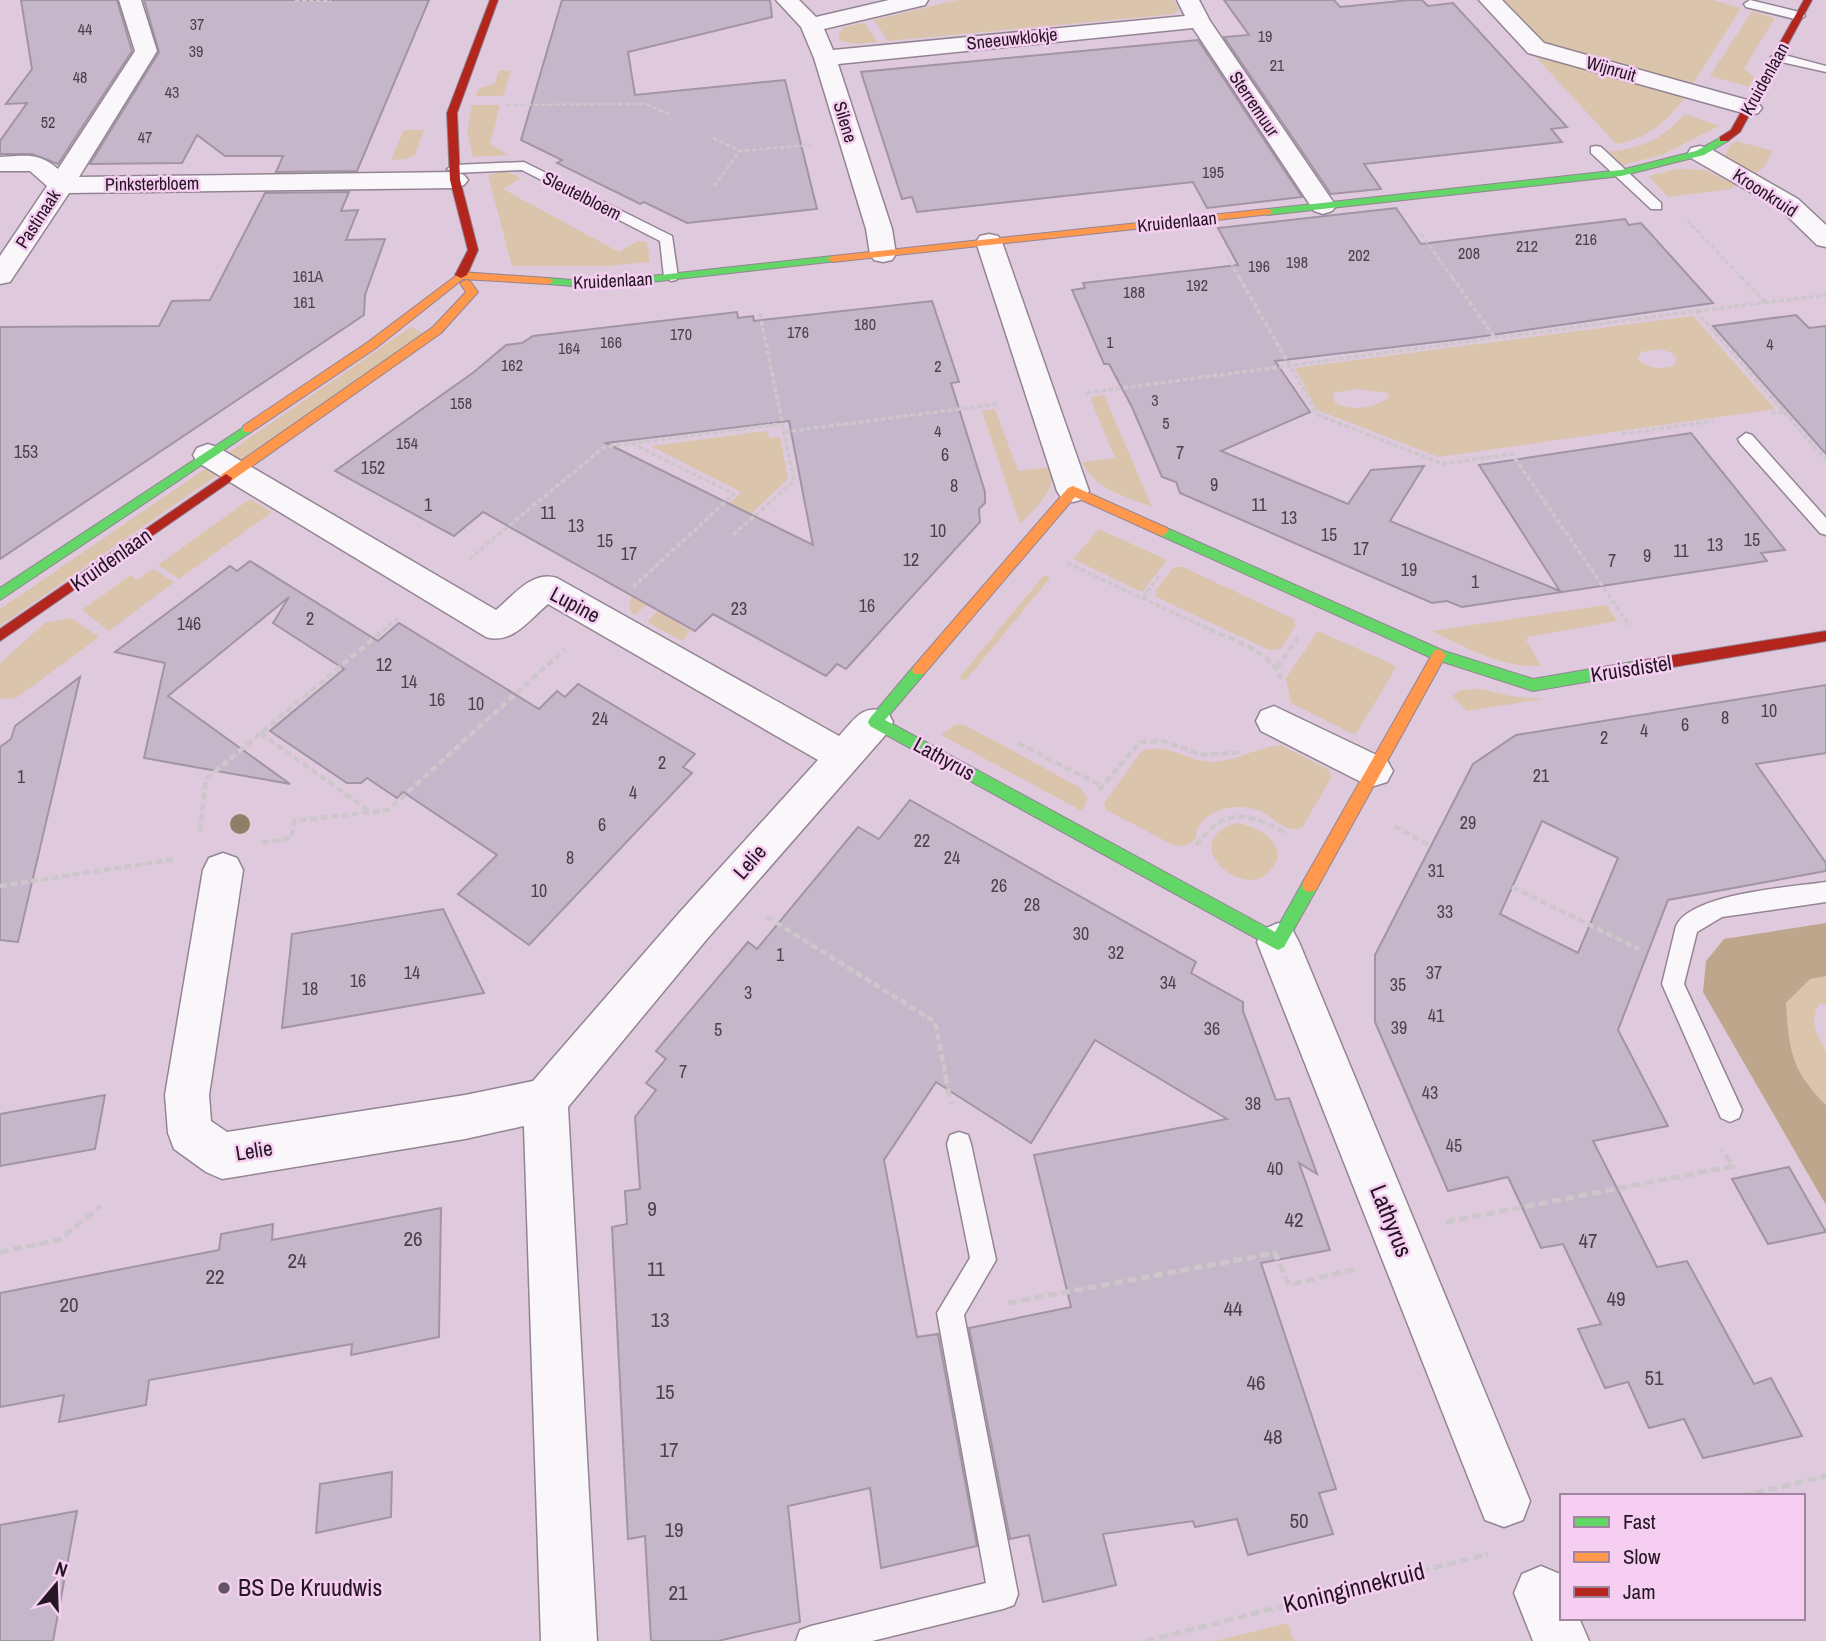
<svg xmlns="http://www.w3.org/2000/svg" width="1826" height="1641" viewBox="0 0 1826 1641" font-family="'Archivo Narrow',sans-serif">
  <rect width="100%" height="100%" fill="#dfcadd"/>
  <g fill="#dac4ab" fill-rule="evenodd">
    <polygon points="958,0 1173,0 1179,9 1174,14 888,41 874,20"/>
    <polygon points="1501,0 1713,0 1741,8 1692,85 1558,49 1538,39"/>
    <polygon points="1752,11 1775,18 1744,68 1754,77 1749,87 1710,76"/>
    <polygon points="864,23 878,42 855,44 840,41 838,34 844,27"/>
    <path d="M1534 55 1686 96C1668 121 1647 139 1616 144Z"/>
    <polygon points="499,70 511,71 503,96 476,96 478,89 495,83"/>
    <polygon points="472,105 500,105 490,144 508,155 473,157 467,133"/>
    <path d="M1685 114 1719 126 1662 155 1622 165 1609 152C1645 147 1660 140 1685 114Z"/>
    <polygon points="404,130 424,130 415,155 406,159 391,160"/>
    <polygon points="1736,141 1773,151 1764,167 1752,176 1728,162 1725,156 1729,146"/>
    <polygon points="1677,169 1705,170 1736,185 1731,189 1668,197 1649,176"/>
    <polygon points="506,171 521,178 503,189 619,252 638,241 647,242 650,262 606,266 512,266 488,175"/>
    <path d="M1693 316 1775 409 1439 457 1317 410 1295 368ZM1660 349 1672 353 1677 358 1674 366C1659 369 1649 370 1638 359L1641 352ZM1357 389 1389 393 1388 399C1370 408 1353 412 1335 403L1333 393Z"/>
    <polygon points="411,327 423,333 232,466 219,459"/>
    <path d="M1104 395 1152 507C1127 497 1094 489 1082 462L1115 458 1091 400 1092 397Z"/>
    <path d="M995 409 1018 471 1051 467C1058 490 1035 508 1020 524L982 411Z"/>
    <polygon points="766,431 770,438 780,437 788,479 696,566 713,578 672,619 691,631 682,641 647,622 666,602 656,596 635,615 629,609 632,595 637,589 741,492 651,446"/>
    <polygon points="211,465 223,471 0,626 0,609"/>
    <polygon points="250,499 272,512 179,579 158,565"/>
    <polygon points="1099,529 1167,560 1142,592 1073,559"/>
    <polygon points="1174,567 1183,567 1294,619 1295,626 1281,649 1269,650 1156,597 1155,591"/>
    <polygon points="153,569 174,582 109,631 82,610 131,575 137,580"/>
    <polygon points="1044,575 1050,578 965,681 959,678"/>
    <path d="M1606 605 1617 621 1528 637 1526 640 1541 666C1501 668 1467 648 1432 631Z"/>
    <polygon points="71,618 99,637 16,698 0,699 0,663 45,623"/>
    <polygon points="1318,631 1392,664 1396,668 1355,735 1291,703 1286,678"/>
    <polygon points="1481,689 1510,696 1543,699 1467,711 1452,696 1461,690"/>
    <polygon points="956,724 965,725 1079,787 1087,797 1084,808 1080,810 941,735"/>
    <path d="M1281 745 1329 770 1331 778 1302 828C1284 833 1277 819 1262 812 1244 803 1213 806 1200 824 1197 828 1196 836 1195 840L1184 846 1173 845 1106 810 1104 803 1142 751C1167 742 1186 761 1211 762 1237 762 1256 747 1281 745Z"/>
    <path d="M1236 823C1259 826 1294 846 1269 872 1242 901 1176 842 1236 823Z"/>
    <path d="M1826 976V1006L1820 1003C1806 1027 1821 1034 1826 1055 1826 1069 1826 1090 1826 1105 1791 1070 1789 1050 1786 1003L1810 979Z"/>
    <polygon points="1288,1623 1294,1641 1215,1641"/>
  </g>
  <path fill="#bda68c" d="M1826 923V976L1810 979 1786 1003C1789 1050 1791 1070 1826 1105V1205L1703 992 1706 961 1724 939Z"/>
  <g fill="#c5b6c9" stroke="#a294a4" stroke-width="2" fill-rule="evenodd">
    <polygon points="21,0 117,0 132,51 58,164 32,154 0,154 0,141 27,103 6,104 32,69"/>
    <polygon points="144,0 429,0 357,171 276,172 283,156 225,156 197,135 182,163 90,164 159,52"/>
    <polygon points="562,0 770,0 772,17 628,52 635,95 785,80 817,209 687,223 644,202 640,204 557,163 562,160 521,140"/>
    <polygon points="1224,0 1334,0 1340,7 1410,0 1422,0 1428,6 1453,3 1567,127 1551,129 1562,142 1364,164 1381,189 1331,194 1224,37 1249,35"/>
    <polygon points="1198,40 1302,197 1207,208 1193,182 917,212 912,197 902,199 861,72"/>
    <polygon points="349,192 341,211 358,210 346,240 385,239 365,295 364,315 0,559 0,327 159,326 172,301 210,300 265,193"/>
    <polygon points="1396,208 1421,244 1625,219 1629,225 1641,223 1713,303 1471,338 1275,361 1310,412 1221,451 1348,504 1371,470 1424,466 1390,521 1560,591 1479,465 1691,433 1785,550 1761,553 1767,561 1462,607 1447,601 1432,603 1180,493 1176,482 1162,477 1132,407 1109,364 1104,364 1072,290 1085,288 1083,283 1238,265 1218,228"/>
    <path d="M932 301 959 382 951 383 985 492V503L979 509 980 522 846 669 837 664 826 676 713 614 695 631 483 512 454 536 335 471 474 372 506 345 522 343 533 336 737 312 738 318 753 316 754 321ZM789 421 813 545 606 443Z"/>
    <polygon points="1796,315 1809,328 1826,326 1826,454 1713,326"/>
    <polygon points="250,561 378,641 399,623 539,709 557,691 565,697 578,684 695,754 683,767 692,773 529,945 458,894 497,855 403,792 397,798 367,778 361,783 347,783 270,731 344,669 273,623 289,597 168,696 290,784 144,758 165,663 115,652 230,566 237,571"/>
    <polygon points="80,677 18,942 0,940 0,747 11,739 15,726"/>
    <path d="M1826 685V753L1756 764 1826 863V871L1668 900 1618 1030 1668 1126 1593 1141 1657 1267 1687 1261 1754 1384 1771 1378 1802 1436 1703 1458 1684 1419 1649 1428 1628 1382 1605 1388 1578 1329 1601 1324 1563 1244 1541 1248 1508 1177 1448 1191 1375 1022V955L1473 764 1516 735ZM1542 821 1618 858 1578 953 1500 914Z"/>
    <polygon points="910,800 1196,962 1191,973 1243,1002 1243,1011 1276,1100 1289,1098 1317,1174 1299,1163 1330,1250 1261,1263 1336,1489 1319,1493 1333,1534 1248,1555 1237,1519 1195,1527 1193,1521 1103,1534 1116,1585 1043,1602 1029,1535 1010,1539 969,1328 1071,1307 1034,1155 1227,1119 1095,1040 1031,1143 936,1082 884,1160 917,1337 938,1334 977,1546 881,1568 870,1488 788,1506 800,1622 718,1641 651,1641 645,1536 628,1539 612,1227 627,1224 625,1191 640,1189 635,1117 656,1090 646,1083 666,1059 656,1051 748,942 757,949 858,827 879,839"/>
    <polygon points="443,909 484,993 282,1028 292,934"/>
    <polygon points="105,1095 95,1149 0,1166 0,1114"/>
    <polygon points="1789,1167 1826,1232 1768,1244 1732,1179"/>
    <polygon points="441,1208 439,1337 351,1355 352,1344 149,1380 146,1405 59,1422 64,1395 0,1407 0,1293 219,1250 221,1234 273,1224 272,1240"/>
    <polygon points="392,1472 391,1517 316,1533 320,1484"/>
    <polygon points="77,1511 53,1641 0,1641 0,1525"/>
  </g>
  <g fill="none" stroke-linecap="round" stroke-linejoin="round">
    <g stroke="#948493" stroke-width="3">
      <g id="lane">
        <polygon points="1750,0 1803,13 1805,16 1799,20 1746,7 1744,4"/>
        <polygon points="1777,53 1826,66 1826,72 1773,60 1771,57"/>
        <polygon points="1596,146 1601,147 1661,203 1661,209 1651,209 1591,153 1591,147"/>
        <polygon points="524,162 672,236 678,277 676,280 671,281 664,277 660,241 522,170 454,173 447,169 454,165"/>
        <polygon points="1746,433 1752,435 1826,518 1826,535 1820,533 1740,443 1738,439"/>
        <path d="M1826 882V902L1722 917 1697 932 1684 984 1742 1110 1739 1118 1730 1122 1721 1118 1662 984 1676 926C1691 893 1792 887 1826 882Z"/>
        <polygon points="959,1132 968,1135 971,1144 996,1260 964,1315 1018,1594 1014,1605 1003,1609 872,1641 796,1641 800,1630 811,1626 986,1583 937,1313 970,1258 947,1144 950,1135"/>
      </g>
    </g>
    <g stroke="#948493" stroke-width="3">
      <g id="street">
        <path d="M119 0H141L157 51 79 177 455 172 464 175 468 180 464 185 455 188 69 193 10 282 0 284V256L47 186 30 171H0V157C26 156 38 152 58 169L135 51Z"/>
        <polygon points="776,0 799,0 816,17 889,0 928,0 925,5 824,29 833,50 1185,16 1177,0 1199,0 1210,21 1336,206 1332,211 1323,214 1314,211 1193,28 838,64 892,229 896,254 892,260 883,262 874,260 870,254 866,229 814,58 801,27"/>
        <polygon points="1479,0 1502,0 1544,43 1758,103 1762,108 1758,113 1750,115 1528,53"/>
        <polygon points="1700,146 1709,148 1798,199 1826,225 1826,247 1817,245 1780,209 1691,158 1688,153 1691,148"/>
        <polygon points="989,234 998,236 1002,242 1089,491 1084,499 1073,502 1062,499 1057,491 976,242 980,236"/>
        <path d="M208 444 219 448 496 610C514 595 532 570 557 578L839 736C855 719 862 703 888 712L893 722 888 732 707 939 568 1107 597 1641H541L524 1126 465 1139 222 1179 206 1172 174 1149 168 1133 165 1095 203 870 209 858 223 853 237 858 243 870 209 1095 211 1121 227 1132 465 1095 533 1081 679 913 818 760 548 604C529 620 512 645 486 637L197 462 193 455 197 448Z"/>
        <polygon points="1274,706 1387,760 1393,771 1387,782 1374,786 1361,782 1261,731 1256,721 1261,711"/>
        <polygon points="1278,923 1292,929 1299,942 1530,1501 1523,1520 1504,1527 1485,1520 1257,942 1264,929"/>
        <polygon points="1541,1566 1560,1574 1562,1618 1579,1618 1589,1641 1533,1641 1514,1593 1522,1574"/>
      </g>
    </g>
    <g stroke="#948493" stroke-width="2">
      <g id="fast">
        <polygon points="1724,136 1729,139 1728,141 1704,155 1621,176 1267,215 1262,212 1267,209 1621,170 1696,151"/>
        <polygon points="833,256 837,257 837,261 597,288 548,284 542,281 548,278 597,282"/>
        <polygon points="247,425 253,429 251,432 0,600 0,588"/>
        <polygon points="1162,526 1444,651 1533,679 1638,661 1645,667 1638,673 1533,691 1434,659 1157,534 1157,528"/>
        <polygon points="919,664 926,670 924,674 885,720 1275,932 1304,880 1310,878 1316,880 1318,885 1316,890 1284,947 1278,950 1272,947 870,726 868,722 870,718 914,666"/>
      </g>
    </g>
    <g stroke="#948493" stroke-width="2">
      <g id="slow">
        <polygon points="1267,209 1271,210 1271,214 833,262 827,259 833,256"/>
        <polygon points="461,272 548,278 554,281 548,284 463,279 376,348 251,432 243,432 243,426 368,342"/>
        <polygon points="466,280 470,281 478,292 441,333 231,481 221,481 221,475 433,327 466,292 460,283"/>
        <polygon points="1073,486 1167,528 1169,531 1162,536 1157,534 1075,497 924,674 914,674 912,670 914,666 1068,488"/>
        <polygon points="1439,649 1446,655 1316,890 1310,892 1304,890 1302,885 1304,880 1434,651"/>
      </g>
    </g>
    <g stroke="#948493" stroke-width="2">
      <g id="jam">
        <polygon points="490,0 498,0 457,113 460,180 478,250 467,275 461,278 455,275 468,250 450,180 447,113"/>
        <polygon points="1804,0 1812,0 1740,132 1728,141 1720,141 1720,137 1731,130"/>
        <polygon points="226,474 232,478 231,481 0,641 0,629"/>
        <polygon points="1826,631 1826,641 1638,673 1631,667 1638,661"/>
      </g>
    </g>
    <g stroke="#cdc7cc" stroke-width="2.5" stroke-dasharray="4.5 2.5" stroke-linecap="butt">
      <polyline points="295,0 331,1"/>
      <polyline points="506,105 645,104 671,115"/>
      <polyline points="713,138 740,151 810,145"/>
      <polyline points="714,186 740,151"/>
      <polyline points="1687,220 1743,279"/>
      <polyline points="1421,234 1453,279"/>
      <polyline points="1227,256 1240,279"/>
    </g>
    <g stroke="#cdc7cc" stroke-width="3.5" stroke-dasharray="5 2.5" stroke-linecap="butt">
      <polyline points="1239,277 1318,415 1443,464 1512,454 1630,626"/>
      <polyline points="1452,277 1495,338"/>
      <polyline points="1741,277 1766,303"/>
      <polyline points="1697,311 1826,295"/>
      <polyline points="1086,393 1696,311 1784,412 1771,413"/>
      <polyline points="1784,412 1826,460"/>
      <polyline points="784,432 998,404"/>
      <polyline points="1622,434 1714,421"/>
      <polyline points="631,443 734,494 633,587"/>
      <polyline points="733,535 794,481 759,310"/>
      <polyline points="469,559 604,447 780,424"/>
      <polyline points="1067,563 1213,631"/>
      <polyline points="1143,598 1159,576"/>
      <polyline points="383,631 398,618"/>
    </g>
    <g stroke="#cdc7cc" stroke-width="4.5" stroke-dasharray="7 3.5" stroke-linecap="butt">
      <path d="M1209 629C1234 641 1271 651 1281 679"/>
      <polyline points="1277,668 1298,637"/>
      <polyline points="260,733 371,812"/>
      <polyline points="1018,743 1102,786"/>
      <polyline points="1099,790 1140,742 1163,741 1203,755 1241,752"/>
      <polyline points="1394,826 1430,846"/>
      <polyline points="200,831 206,779 385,629"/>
      <polyline points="262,843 291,838 294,821 388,810 565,649"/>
      <path d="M1196 845C1225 807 1247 812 1286 833"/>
      <polyline points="0,886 175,859"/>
      <polyline points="1512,887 1639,949"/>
      <polyline points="767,917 935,1022 946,1077"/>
    </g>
    <g stroke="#cdc7cc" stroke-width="5" stroke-dasharray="9 4.5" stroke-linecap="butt">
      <polyline points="945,1075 951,1104"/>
      <polyline points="1446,1222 1733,1166 1722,1149"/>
      <polyline points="0,1252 59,1240 101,1206"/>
      <polyline points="1008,1303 1275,1253 1289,1285 1354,1269"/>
      <polyline points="1742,1496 1826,1476"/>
      <polyline points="1146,1641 1488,1554"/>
    </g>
    <use href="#lane" fill="#faf7fa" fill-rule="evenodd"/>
    <use href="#street" fill="#faf7fa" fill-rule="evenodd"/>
    <use href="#fast" fill="#63d668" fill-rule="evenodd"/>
    <use href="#slow" fill="#ff974d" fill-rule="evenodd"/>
    <use href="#jam" fill="#b3261e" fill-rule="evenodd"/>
  </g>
  <circle fill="#907d68" cx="240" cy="824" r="10"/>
  <circle fill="#655564" stroke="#f5cef1" stroke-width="2.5" cx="224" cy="1588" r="7"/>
  <g text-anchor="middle" stroke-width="5" stroke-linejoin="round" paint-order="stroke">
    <g font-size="16" fill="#4d3f4d">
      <text x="197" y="30">37</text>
      <text x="85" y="35">44</text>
      <text x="1265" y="42">19</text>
      <text x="196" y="57">39</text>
      <text x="1277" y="71">21</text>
      <text x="80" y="83">48</text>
      <text x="172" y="98">43</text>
      <text x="48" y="128">52</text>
      <text x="145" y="143">47</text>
      <text x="1213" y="178">195</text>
      <text x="1586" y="245">216</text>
      <text x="1527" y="252">212</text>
      <text x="1469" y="259">208</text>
      <text x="1359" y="261">202</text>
      <text x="1297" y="268">198</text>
      <text x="1259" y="272">196</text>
      <text x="308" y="282">161A</text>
      <text x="1197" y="291">192</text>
      <text x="1134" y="298">188</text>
      <text x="304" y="308">161</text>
      <text x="865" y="330">180</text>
      <text x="798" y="338">176</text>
      <text x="681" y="340">170</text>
      <text x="611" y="348">166</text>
      <text x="1110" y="348">1</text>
      <text x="1770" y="350">4</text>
      <text x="569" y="354">164</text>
      <text x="512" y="371">162</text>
      <text x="938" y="372">2</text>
      <text x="1155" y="406">3</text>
      <text x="461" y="409">158</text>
      <text x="1166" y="429">5</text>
      <text x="938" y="437">4</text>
      <text x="407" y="449">154</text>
    </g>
    <g font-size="18" fill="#241623" stroke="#f5cef1">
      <text transform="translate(1012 39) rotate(-6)" y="6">Sneeuwklokje</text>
      <text transform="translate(1611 69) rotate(16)" y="6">Wijnruit</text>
      <text transform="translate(1765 79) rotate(-61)" y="6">Kruidenlaan</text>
      <text transform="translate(1254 104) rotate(56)" y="6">Sterremuur</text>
      <text transform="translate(845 122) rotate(73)" y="6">Silene</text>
      <text transform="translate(152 184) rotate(-1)" y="6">Pinksterbloem</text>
      <text transform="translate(1765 193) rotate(33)" y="6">Kroonkruid</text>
      <text transform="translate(582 196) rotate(27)" y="6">Sleutelbloem</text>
      <text transform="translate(38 219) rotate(-57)" y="6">Pastinaak</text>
      <text transform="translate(1177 222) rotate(-6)" y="6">Kruidenlaan</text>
      <text transform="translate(613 281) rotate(-3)" y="6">Kruidenlaan</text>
    </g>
    <g font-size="18" fill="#4d3f4d">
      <text x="26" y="458">153</text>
      <text x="1180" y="459">7</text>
      <text x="945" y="461">6</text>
      <text x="373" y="474">152</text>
      <text x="1214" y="491">9</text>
      <text x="954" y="492">8</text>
      <text x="428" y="511">1</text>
      <text x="1259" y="511">11</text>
      <text x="548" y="519">11</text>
      <text x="1289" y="524">13</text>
      <text x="576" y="532">13</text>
      <text x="938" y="537">10</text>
      <text x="1329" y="541">15</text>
      <text x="1752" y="546">15</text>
      <text x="605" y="547">15</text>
      <text x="1715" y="551">13</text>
      <text x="1361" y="555">17</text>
      <text x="1681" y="557">11</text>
      <text x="629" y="560">17</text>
      <text x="1647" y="562">9</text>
      <text x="911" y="566">12</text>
      <text x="1612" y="567">7</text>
      <text x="1409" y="576">19</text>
      <text x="1475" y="588">1</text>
      <text x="867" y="612">16</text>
      <text x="739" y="615">23</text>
      <text x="310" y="625">2</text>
      <text x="189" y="630">146</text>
      <text x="384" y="671">12</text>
      <text x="409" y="688">14</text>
      <text x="437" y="706">16</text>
      <text x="476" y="710">10</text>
      <text x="1769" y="717">10</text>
      <text x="1725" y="724">8</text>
      <text x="600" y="725">24</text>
      <text x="1685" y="731">6</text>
      <text x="1644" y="737">4</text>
      <text x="1604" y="744">2</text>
      <text x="662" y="769">2</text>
      <text x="1541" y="782">21</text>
      <text x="21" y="783">1</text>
      <text x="633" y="799">4</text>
      <text x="1468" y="829">29</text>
      <text x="602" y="831">6</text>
      <text x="922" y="847">22</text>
      <text x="570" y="864">8</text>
      <text x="952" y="864">24</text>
      <text x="1436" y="877">31</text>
      <text x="999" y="892">26</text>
      <text x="539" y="897">10</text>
      <text x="1032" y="911">28</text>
      <text x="1445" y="918">33</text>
      <text x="1081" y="940">30</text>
      <text x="1116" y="959">32</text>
      <text x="780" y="961">1</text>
      <text x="412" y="979">14</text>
      <text x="1434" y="979">37</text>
      <text x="358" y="987">16</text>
      <text x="1168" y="989">34</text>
      <text x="1398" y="991">35</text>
      <text x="310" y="995">18</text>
      <text x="748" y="999">3</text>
      <text x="1436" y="1022">41</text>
      <text x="1399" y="1034">39</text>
      <text x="1212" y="1035">36</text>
      <text x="718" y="1036">5</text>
      <text x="683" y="1078">7</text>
      <text x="1430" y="1099">43</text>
      <text x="1253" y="1110">38</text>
      <text x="1454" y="1152">45</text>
      <text x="1275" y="1175">40</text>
    </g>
    <g font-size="21" fill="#241623" stroke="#f5cef1">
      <text transform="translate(111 560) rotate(-35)" y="7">Kruidenlaan</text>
      <text transform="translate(575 605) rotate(28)" y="7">Lupine</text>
      <text transform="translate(1631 669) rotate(-9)" y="7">Kruisdistel</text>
      <text transform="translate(944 759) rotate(29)" y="7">Lathyrus</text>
      <text transform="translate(750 862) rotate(-49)" y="7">Lelie</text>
      <text transform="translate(254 1151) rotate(-9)" y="7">Lelie</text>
    </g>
    <g font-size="21" fill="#4d3f4d">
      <text x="652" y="1216">9</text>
      <text x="1294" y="1227">42</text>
      <text x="413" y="1246">26</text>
      <text x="1588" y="1248">47</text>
      <text x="297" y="1268">24</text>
      <text x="656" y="1276">11</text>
      <text x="215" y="1284">22</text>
      <text x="1616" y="1306">49</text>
      <text x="69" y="1312">20</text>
      <text x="1233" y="1316">44</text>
      <text x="660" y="1327">13</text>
      <text x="1654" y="1385">51</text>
      <text x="1256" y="1390">46</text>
      <text x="665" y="1399">15</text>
      <text x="1273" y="1444">48</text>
      <text x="669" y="1457">17</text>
      <text x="1299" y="1528">50</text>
      <text x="674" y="1537">19</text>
      <text x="678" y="1600">21</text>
    </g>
    <g font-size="24" fill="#241623" stroke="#f5cef1">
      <text transform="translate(1391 1221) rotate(68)" y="8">Lathyrus</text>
      <text transform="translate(1354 1588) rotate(-14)" y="8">Koninginnekruid</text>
    </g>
    <g font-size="24" fill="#241623" stroke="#f5cef1" text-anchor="start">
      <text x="238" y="1596">BS De Kruudwis</text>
    </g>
  </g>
  <rect x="1560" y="1494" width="245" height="126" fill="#f5cef1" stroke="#a1849f" stroke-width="2"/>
  <rect x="1574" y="1517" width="35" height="10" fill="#63d668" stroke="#a1849f" stroke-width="2"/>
  <text x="1623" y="1529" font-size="21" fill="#241623">Fast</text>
  <rect x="1574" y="1552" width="35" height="10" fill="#ff974d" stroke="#a1849f" stroke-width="2"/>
  <text x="1623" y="1564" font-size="21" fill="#241623">Slow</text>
  <rect x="1574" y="1587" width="35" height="10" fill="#b3261e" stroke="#a1849f" stroke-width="2"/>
  <text x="1623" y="1599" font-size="21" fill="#241623">Jam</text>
  <g transform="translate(56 1585) rotate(19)" stroke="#f5cef1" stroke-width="5" paint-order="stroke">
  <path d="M0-5L12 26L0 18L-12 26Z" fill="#241623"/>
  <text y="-10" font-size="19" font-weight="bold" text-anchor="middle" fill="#241623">N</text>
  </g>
</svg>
